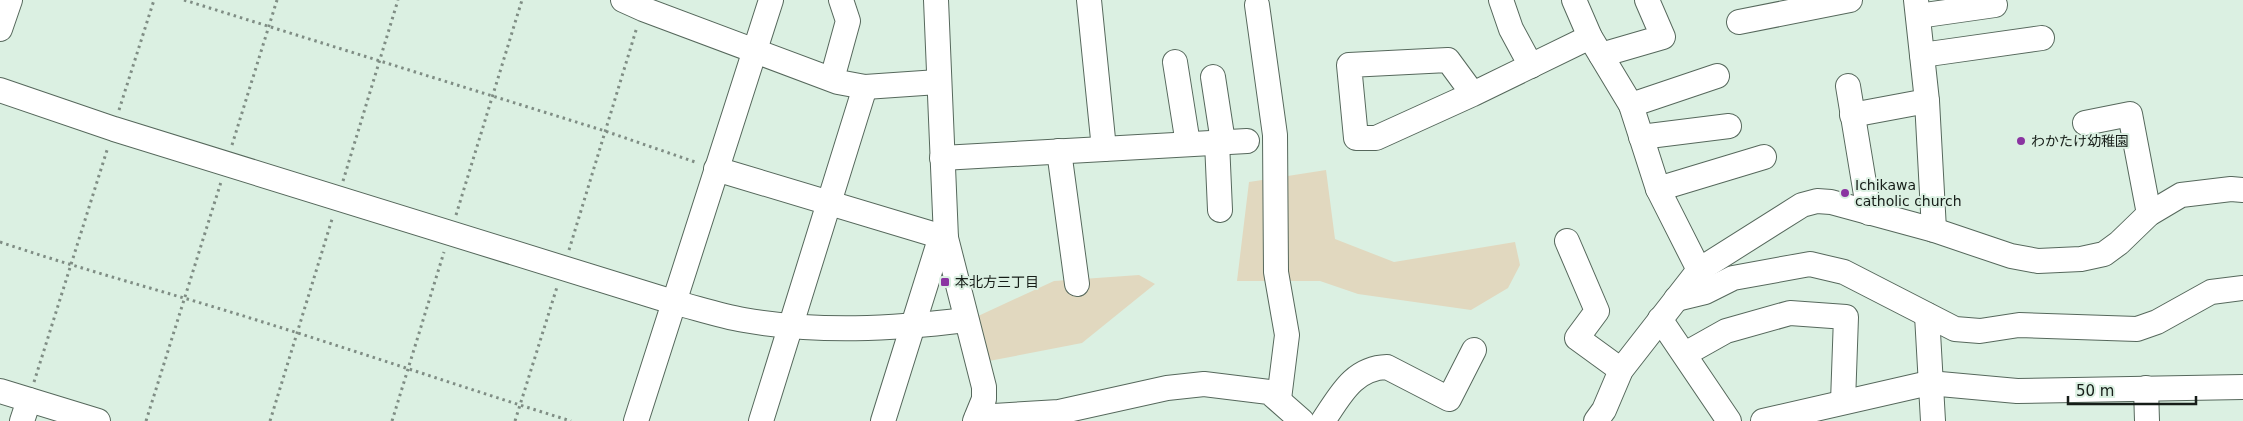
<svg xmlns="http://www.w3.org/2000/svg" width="2243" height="421" viewBox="0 0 2243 421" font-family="'DejaVu Sans','Noto Sans JP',sans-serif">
  <rect width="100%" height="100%" fill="#dbf0e2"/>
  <g fill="#e1d8bf">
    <polygon points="1326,170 1335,239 1394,262 1515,242 1520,265 1508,288 1471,310 1358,294 1320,281 1237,281 1249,182"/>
    <polygon points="1139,275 1155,284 1082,343 989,361 976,317 1054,281"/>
  </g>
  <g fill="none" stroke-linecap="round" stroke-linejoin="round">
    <g stroke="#56685c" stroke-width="26">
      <g id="minor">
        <polyline points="623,0 643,9 838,82 865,87 938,82"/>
        <polyline points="936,0 946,238 984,387 984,399 975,421"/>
        <polyline points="1089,0 1104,149"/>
        <polyline points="1501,0 1511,29 1531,66"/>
        <polyline points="1574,0 1590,37 1631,105 1658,189 1699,270"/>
        <polyline points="1916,0 1927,101 1934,230"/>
        <polyline points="1257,5 1275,135 1276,272 1287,335 1279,399"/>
        <polyline points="1918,16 1995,5"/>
        <polyline points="1739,22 1850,0"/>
        <polyline points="0,29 10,0"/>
        <polyline points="1601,55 1663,37 1647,0"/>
        <polyline points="1922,55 2042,38"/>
        <polyline points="1175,62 1188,144"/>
        <polyline points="1213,77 1223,142"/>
        <polyline points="832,79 848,21 841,0"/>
        <polyline points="1848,86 1869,213"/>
        <path d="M0 90 114 129 673 302C697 308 720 316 744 320 819 333 892 329 966 320"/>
        <polyline points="1473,94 1448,60 1349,65 1356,138 1376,138 1473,94 1590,37"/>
        <polyline points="1631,105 1717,76"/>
        <polyline points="1852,115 1927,101"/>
        <polyline points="2085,123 2130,114 2149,214"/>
        <polyline points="1641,137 1729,126"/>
        <polyline points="1217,142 1220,210"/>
        <polyline points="1059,151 1077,284"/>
        <polyline points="942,158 1247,141"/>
        <polyline points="716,169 946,238"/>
        <polyline points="1658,189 1764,157"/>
        <polyline points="1567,241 1597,311 1577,338 1621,370"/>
        <polyline points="1676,299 1705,292 1733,278 1810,264 1844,272 1955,329 1980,331 2019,325 2137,329 2157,322 2211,292 2243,288"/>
        <polyline points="1927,315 1933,421"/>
        <polyline points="1660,319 1729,421"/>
        <polyline points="1685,354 1726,331 1790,313 1846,317 1843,402"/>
        <polyline points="2146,388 2147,421"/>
        <polyline points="0,391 98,421"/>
        <polyline points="977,417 1059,412 1167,388 1204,384 1269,392 1302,421"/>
        <polyline points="22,421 29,400"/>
        <polyline points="636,421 771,0"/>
        <polyline points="761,421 865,87"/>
        <polyline points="883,421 941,236"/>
        <path d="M1323 421C1340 396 1353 368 1387 367L1449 399 1474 350"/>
        <polyline points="1596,421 1604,410 1621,370 1699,270 1802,205 1817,201 1831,202 1934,230 2011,256 2038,261 2081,259 2104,254 2119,243 2149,214 2181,195 2231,189 2243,190"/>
        <polyline points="1763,421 1929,383 2017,391 2243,387"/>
      </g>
    </g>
    <g stroke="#7f8d84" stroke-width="3" stroke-dasharray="2.5 4" stroke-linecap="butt">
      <polyline points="184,0 605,131 698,163"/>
      <polyline points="119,110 154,0"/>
      <polyline points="232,145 277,0"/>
      <polyline points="343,181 398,0"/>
      <polyline points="456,215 522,0"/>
      <path d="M0 242C83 270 167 292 250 318 357 351 464 388 571 421"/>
      <polyline points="569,250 637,27"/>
      <polyline points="34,382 108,147"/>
      <polyline points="146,421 221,182"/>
      <polyline points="270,421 333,216"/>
      <polyline points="392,421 444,252"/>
      <polyline points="515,421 557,287"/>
    </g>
    <use href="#minor" stroke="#fff" stroke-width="24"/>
  </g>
  <g fill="#8a34a1" stroke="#dbf0e2" stroke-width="2">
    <circle cx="2021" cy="141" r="5"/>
    <circle cx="1845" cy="193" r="5"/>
    <rect x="940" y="277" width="10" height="10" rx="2.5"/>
  </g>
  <g text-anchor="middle" stroke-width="4" stroke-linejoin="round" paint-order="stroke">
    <g font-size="14" fill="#161d18" stroke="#dbf0e2" text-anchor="start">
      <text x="2031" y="146">わかたけ幼稚園</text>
      <text x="1855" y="190">Ichikawa<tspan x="1855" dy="16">catholic church</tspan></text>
      <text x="955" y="287">本北方三丁目</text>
    </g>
  </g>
  <path d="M2068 396v8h128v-8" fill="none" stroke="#161d18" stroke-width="2.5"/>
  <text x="2076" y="396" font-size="15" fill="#161d18" stroke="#dbf0e2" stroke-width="4" paint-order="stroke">50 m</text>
</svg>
